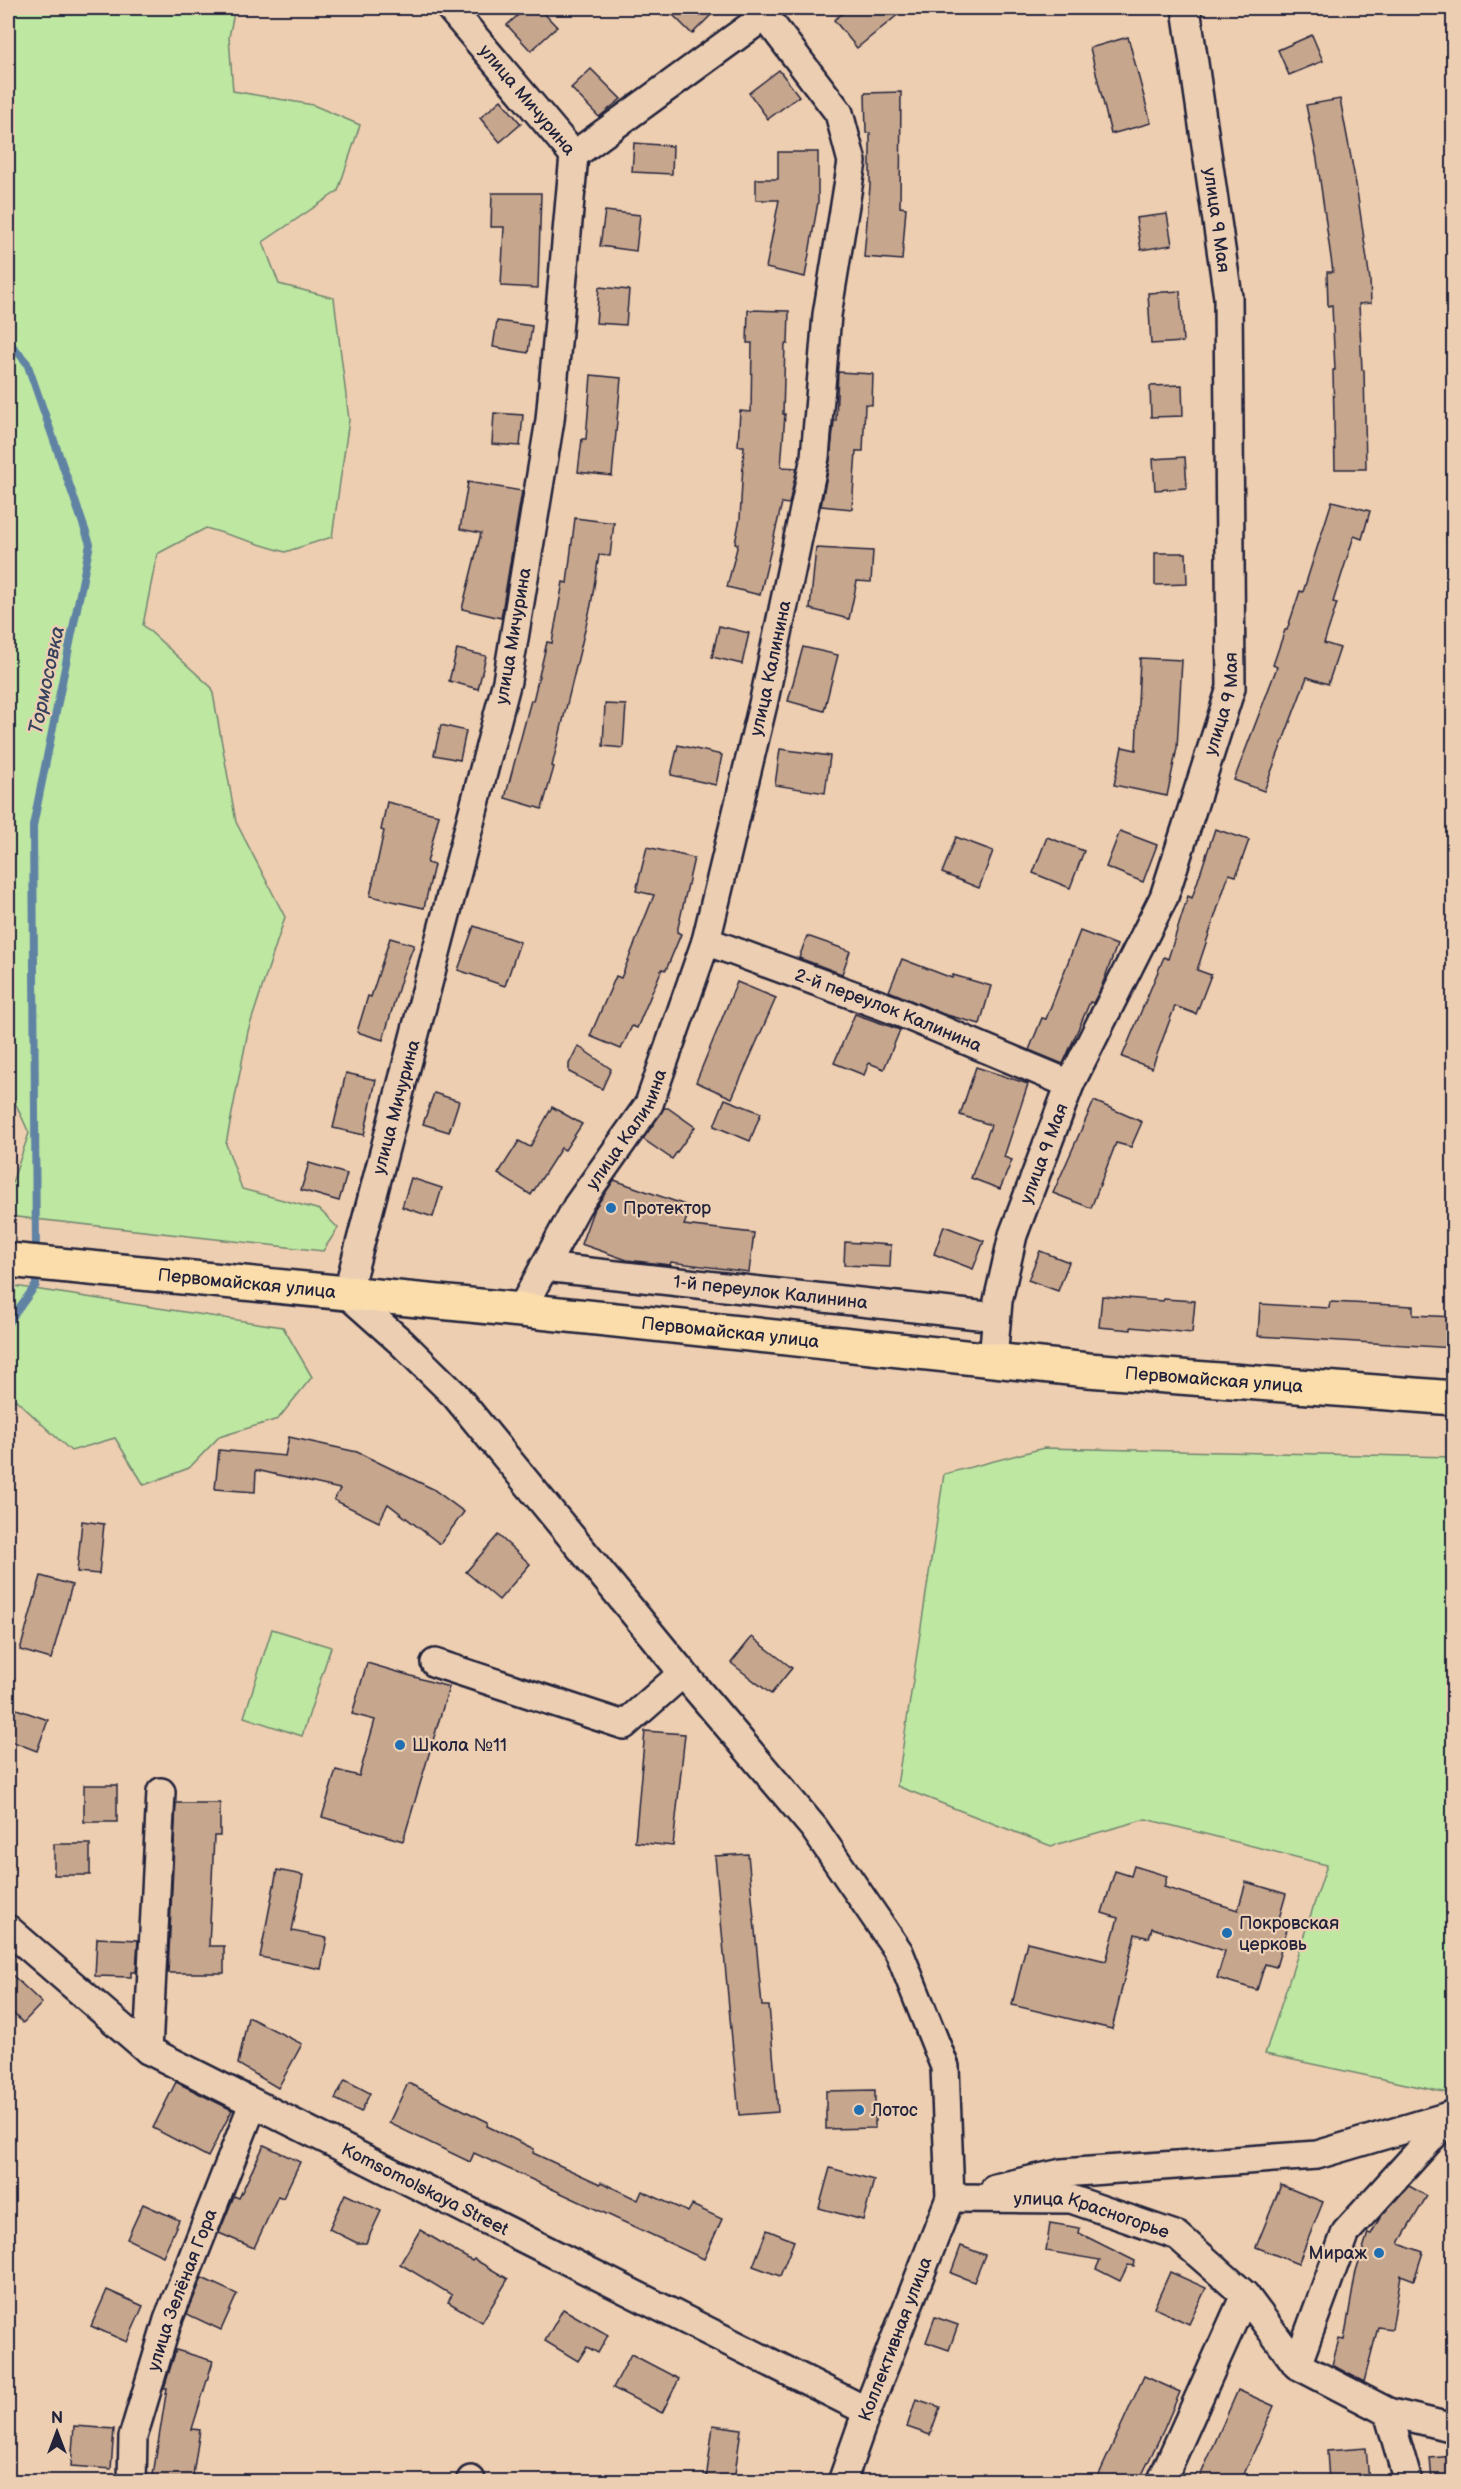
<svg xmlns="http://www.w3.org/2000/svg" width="1461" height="2489" viewBox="0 0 1461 2489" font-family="'Balsamiq Sans',sans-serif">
  <rect width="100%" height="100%" fill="#eeceb0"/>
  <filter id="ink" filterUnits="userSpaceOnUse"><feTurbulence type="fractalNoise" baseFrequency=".0167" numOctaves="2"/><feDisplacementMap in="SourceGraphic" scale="12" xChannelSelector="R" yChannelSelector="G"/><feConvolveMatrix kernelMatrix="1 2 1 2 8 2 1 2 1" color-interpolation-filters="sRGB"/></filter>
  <g filter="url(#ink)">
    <g fill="#bee7a2" stroke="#70846e" stroke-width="1.5">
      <polygon points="8,8 235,8 229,37 233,91 313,105 360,125 338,191 263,242 279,284 334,298 349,420 332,537 285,552 206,528 157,554 143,625 212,688 236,822 285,917 248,1031 226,1144 242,1189 320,1210 338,1228 323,1251 8,1216 8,1185 12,1183 29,1133 8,1087"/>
      <polygon points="8,1285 283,1327 312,1377 278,1419 219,1437 189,1468 144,1485 115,1438 71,1451 16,1400 8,1398"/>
      <polygon points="1044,1448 1453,1457 1453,2094 1265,2054 1327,1865 1146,1819 1051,1846 897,1786 944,1474"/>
      <polygon points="272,1629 331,1647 302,1736 244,1717"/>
    </g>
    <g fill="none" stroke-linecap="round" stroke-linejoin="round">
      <g stroke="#6183a4" stroke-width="8">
        <polyline points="8,341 27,363 90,544 33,826 36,1255"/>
        <polyline points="8,1323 36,1285 36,1270"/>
      </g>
    </g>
    <g fill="#c7a68e" stroke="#22223b" stroke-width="1.5">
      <polygon points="526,8 539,8 557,27 531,51 507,25"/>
      <polygon points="666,8 718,8 692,34"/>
      <polygon points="849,8 906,8 857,48 834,20"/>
      <polygon points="1312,35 1323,61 1289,75 1278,50"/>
      <polygon points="1128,37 1151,123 1111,134 1090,48"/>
      <polygon points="591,69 621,99 599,117 571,88"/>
      <polygon points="779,70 799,96 768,119 749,93"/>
      <polygon points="901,92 900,207 906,208 902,260 864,257 870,186 870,133 866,133 865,93"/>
      <polygon points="1340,99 1356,184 1370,280 1371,303 1359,304 1362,370 1364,370 1366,469 1335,469 1333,370 1335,370 1332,305 1328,306 1327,272 1333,272 1317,159 1306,105"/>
      <polygon points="501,100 521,124 500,142 480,118"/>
      <polygon points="634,143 673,146 672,174 632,172"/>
      <polygon points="778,152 818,152 818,202 805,277 766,268 779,200 756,200 756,179 778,179"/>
      <polygon points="492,193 541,193 538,288 501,286 504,227 491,227"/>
      <polygon points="605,211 640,215 636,251 600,246"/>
      <polygon points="1167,214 1172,245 1141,250 1136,218"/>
      <polygon points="599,287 629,290 626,325 596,323"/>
      <polygon points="1180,291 1183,342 1151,344 1148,293"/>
      <polygon points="748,310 789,311 788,344 785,344 783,414 785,414 781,467 797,468 789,504 782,503 760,595 727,587 738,544 735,543 740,519 744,446 738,446 740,411 751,412 752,343 747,343"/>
      <polygon points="497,321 532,326 528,353 493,347"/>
      <polygon points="838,372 873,374 872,405 865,404 863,451 856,451 852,509 821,506 830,460 834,421 836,421"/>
      <polygon points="591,375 621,378 612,476 578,472 582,439 586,439"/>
      <polygon points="1182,385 1183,416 1151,417 1150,386"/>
      <polygon points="494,413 523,415 520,446 492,444"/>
      <polygon points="1185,457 1187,488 1155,490 1153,459"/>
      <polygon points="468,482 522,491 501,618 462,609 481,533 460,529"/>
      <polygon points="1332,501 1370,511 1362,539 1354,536 1333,602 1337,603 1324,643 1340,648 1328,684 1307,677 1264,791 1234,780 1277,667 1273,665 1285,630 1287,630 1300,591 1303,592"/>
      <polygon points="575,518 614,523 610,556 599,555 591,605 552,766 554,767 542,809 505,798 531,700 533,701 547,642 552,643 563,582 567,583"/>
      <polygon points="816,548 873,551 871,582 857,581 849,619 810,609"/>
      <polygon points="1155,553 1186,553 1187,584 1155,585"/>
      <polygon points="719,626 749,633 742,664 712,657"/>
      <polygon points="803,647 838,655 824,711 788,701"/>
      <polygon points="457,649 486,656 478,689 449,681"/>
      <polygon points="1140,658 1182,660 1177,748 1167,796 1114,785 1122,747 1136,750"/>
      <polygon points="605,704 626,705 623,748 603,746"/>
      <polygon points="441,725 466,731 460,760 434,755"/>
      <polygon points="678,745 722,755 716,785 671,775"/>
      <polygon points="780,749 830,756 825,793 775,785"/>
      <polygon points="387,802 439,815 427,863 434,865 424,908 370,896 384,831 381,830"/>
      <polygon points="1215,829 1249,840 1236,876 1229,874 1197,970 1211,975 1196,1014 1175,1006 1152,1068 1122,1057 1164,957 1168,959 1188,896 1192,898"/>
      <polygon points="1120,831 1157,845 1143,882 1106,867"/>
      <polygon points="956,837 993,851 979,888 942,873"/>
      <polygon points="1047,837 1084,851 1070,888 1033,873"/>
      <polygon points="647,847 694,858 677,932 681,934 666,970 662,969 637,1028 632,1026 621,1049 590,1036 616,976 621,978 654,895 636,891"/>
      <polygon points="474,926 520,942 505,986 458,970"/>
      <polygon points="1080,931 1117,945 1101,988 1093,1003 1090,1002 1063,1064 1029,1050 1042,1018 1046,1019"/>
      <polygon points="807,936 850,951 842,974 799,958"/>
      <polygon points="390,938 414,945 402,976 383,1040 357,1032 368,996 371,997"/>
      <polygon points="902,959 952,978 953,975 991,986 980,1024 943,1014 889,991"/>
      <polygon points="737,982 776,998 732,1098 696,1082"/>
      <polygon points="855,1014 900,1030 884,1069 869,1063 864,1075 834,1063"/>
      <polygon points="578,1046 611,1069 602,1089 569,1072 569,1064"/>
      <polygon points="976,1067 1028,1084 1004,1157 1012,1160 1000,1189 971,1178 991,1125 960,1115"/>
      <polygon points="346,1073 376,1080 364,1135 333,1128"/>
      <polygon points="434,1093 459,1101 449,1132 423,1124"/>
      <polygon points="725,1099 761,1113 750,1141 714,1126"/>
      <polygon points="1094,1101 1142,1122 1131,1147 1116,1143 1091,1208 1053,1193"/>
      <polygon points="552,1107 582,1124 565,1150 561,1148 531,1195 498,1174 519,1141 530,1147"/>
      <polygon points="664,1108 668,1108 695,1127 672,1159 643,1139"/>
      <polygon points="309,1163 347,1174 339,1201 301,1190"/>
      <polygon points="411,1178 442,1188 433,1217 402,1207"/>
      <polygon points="614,1180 691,1207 684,1225 754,1233 749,1272 671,1262 670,1265 627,1260 581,1244 593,1211"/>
      <polygon points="944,1226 984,1241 973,1269 934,1254"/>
      <polygon points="845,1242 891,1245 890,1267 844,1265"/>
      <polygon points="1040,1251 1069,1262 1058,1291 1028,1280"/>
      <polygon points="1102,1296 1163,1301 1164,1299 1195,1301 1192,1333 1131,1327 1131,1330 1099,1327"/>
      <polygon points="1330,1302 1413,1306 1413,1315 1454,1317 1454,1348 1258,1336 1260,1304 1329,1308"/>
      <polygon points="289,1437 357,1452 433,1489 464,1512 440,1544 388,1504 379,1522 334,1500 340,1489 256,1470 255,1492 215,1489 219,1450 285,1456"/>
      <polygon points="82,1521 104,1524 99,1574 77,1572"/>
      <polygon points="498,1535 530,1564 499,1600 466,1572"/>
      <polygon points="41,1576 72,1585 51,1659 20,1650"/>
      <polygon points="752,1637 792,1668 771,1694 731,1663"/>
      <polygon points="367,1663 449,1687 403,1841 322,1817 336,1770 359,1776 375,1720 352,1714"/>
      <polygon points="8,1706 48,1720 37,1751 8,1740"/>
      <polygon points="645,1731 685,1734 673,1846 635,1842"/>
      <rect x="84" y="1785" width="33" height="37"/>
      <polygon points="176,1803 220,1803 220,1836 214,1836 209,1946 224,1946 224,1973 168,1973"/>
      <rect x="54" y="1844" width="36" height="31"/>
      <polygon points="748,1854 762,2006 769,2006 778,2112 739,2115 715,1856"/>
      <polygon points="1134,1866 1167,1876 1164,1887 1238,1910 1246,1882 1286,1894 1278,1922 1288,1926 1276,1967 1265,1964 1257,1990 1217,1978 1225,1951 1152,1928 1149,1938 1135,1934 1112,2029 1012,2005 1027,1942 1106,1961 1118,1918 1102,1913 1115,1871 1131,1876"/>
      <polygon points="277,1870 303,1875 292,1931 327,1938 321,1969 260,1957"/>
      <polygon points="97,1938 138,1940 136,1972 131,1972 131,1977 95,1976"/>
      <polygon points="8,1971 42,2003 23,2023 8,2008"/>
      <polygon points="248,2017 302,2044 278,2088 238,2064"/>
      <polygon points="345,2080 370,2093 361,2112 335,2099"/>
      <polygon points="176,2082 232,2110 208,2157 153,2128"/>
      <polygon points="408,2083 488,2122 487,2126 534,2149 533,2153 600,2184 601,2182 638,2200 642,2191 688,2212 692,2205 722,2219 704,2259 474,2153 470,2162 389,2123"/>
      <polygon points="875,2090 875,2128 826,2129 826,2091"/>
      <polygon points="264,2145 300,2162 283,2198 278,2196 254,2248 219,2233 234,2196 239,2198"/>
      <polygon points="830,2168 874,2180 863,2220 819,2208"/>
      <polygon points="1281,2185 1323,2202 1298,2264 1256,2247"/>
      <polygon points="1409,2186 1427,2196 1399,2243 1423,2252 1414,2280 1401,2275 1392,2329 1378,2327 1364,2382 1332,2365 1339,2339 1344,2340 1356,2271 1368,2233 1371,2234 1381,2216"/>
      <polygon points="345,2194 381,2211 366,2243 357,2243 329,2229"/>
      <polygon points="143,2204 179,2220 163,2256 127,2239"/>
      <polygon points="1050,2223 1080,2228 1079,2233 1135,2261 1134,2266 1128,2265 1120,2281 1096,2269 1100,2260 1046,2251"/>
      <polygon points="420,2230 472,2261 474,2259 508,2279 482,2322 448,2302 452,2295 400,2264"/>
      <polygon points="767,2230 794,2241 780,2276 753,2266"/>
      <polygon points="961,2246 985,2255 974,2282 951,2273"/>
      <polygon points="1170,2272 1206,2288 1189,2324 1154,2308"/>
      <polygon points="202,2278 237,2294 221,2330 187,2314"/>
      <polygon points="107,2290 143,2306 127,2342 91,2326"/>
      <polygon points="563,2309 608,2335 598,2353 587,2347 578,2361 545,2341"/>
      <polygon points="935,2317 958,2325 949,2350 926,2342"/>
      <polygon points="176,2350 213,2361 192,2429 200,2430 192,2481 152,2481 167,2388 164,2388"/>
      <polygon points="631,2354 679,2379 662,2413 613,2388"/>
      <polygon points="1144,2376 1180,2392 1164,2429 1139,2481 1096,2481"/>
      <polygon points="1238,2390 1274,2406 1241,2481 1198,2481"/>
      <polygon points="916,2399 940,2407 930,2435 907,2427"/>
      <polygon points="713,2425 741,2429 734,2481 706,2481"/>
      <polygon points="74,2426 114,2429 111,2469 71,2466"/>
      <polygon points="1366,2448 1369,2481 1329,2481 1327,2451"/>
      <polygon points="1454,2456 1454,2481 1432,2481 1430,2458"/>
    </g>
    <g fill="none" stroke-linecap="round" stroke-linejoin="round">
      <g stroke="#22223b" stroke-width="32">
        <g id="minor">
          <path id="s1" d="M450 8 574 155 550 420 507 681 347 1294 402 1343 455 1395 683 1673 814 1828 899 1952 945 2067 950 2198 867 2411 842 2482"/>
          <polyline points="574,155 766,15"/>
          <path id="s2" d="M706 941 894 1010 1070 1084"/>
          <path id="s3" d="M544 1267 996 1317"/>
          <path id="s4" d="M521 1310 577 1206 649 1104 706 941 764 700 815 457 827 315 852 162 839 113 759 8"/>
          <path id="s5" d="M993 1360 998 1301 1013 1235 1070 1084 1164 897 1231 688 1228 297 1186 8"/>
          <polyline points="435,1663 624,1725 683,1673"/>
          <path id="s6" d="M8 1929 148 2050 867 2411"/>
          <polyline points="148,2050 161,1792"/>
          <polyline points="995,2188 1062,2173 1317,2155 1452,2115"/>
          <path id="s7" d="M950 2198 1071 2199 1178 2236 1245 2295 1161 2482"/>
          <polyline points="1245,2295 1297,2365 1388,2412 1408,2482"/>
          <polyline points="1297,2365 1346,2232 1453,2114"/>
          <polyline points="1388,2412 1454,2428"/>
          <path id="s8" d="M132 2482 133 2437 168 2320 253 2104"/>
          <polyline points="470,2482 471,2480"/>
        </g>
      </g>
      <g stroke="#22223b" stroke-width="38">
        <g id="major">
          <path id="s9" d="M8 1260 521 1310 1088 1370 1454 1398"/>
        </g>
      </g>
      <use href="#minor" stroke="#eccfb3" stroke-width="27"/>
      <use href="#major" stroke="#faddab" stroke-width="33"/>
    </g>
  </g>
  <g fill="#1f6fb2" stroke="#eccfb3" stroke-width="2">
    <circle cx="611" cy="1208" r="6"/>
    <circle cx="400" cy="1745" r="6"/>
    <circle cx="1227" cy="1933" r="6"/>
    <circle cx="859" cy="2110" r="6"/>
    <circle cx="1379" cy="2253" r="6"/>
  </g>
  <g text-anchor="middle" stroke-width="4.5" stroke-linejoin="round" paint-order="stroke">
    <g font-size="18" fill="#22223b" stroke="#eccfb3">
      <text dy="6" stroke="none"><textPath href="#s1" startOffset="120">улица Мичурина</textPath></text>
      <text transform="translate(1217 220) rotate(82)" y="6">улица 9 Мая</text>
      <text transform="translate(513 636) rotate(-80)" y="6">улица Мичурина</text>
      <text dy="6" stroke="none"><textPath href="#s4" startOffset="696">улица Калинина</textPath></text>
      <text dy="6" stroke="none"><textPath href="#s5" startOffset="700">улица 9 Мая</textPath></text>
      <text dy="6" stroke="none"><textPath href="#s2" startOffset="195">2-й переулок Калинина</textPath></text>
      <text transform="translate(396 1107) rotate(-75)" y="6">улица Мичурина</text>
      <text dy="6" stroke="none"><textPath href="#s4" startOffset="210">улица Калинина</textPath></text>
      <text dy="6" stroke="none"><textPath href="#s5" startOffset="214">улица 9 Мая</textPath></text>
      <text dy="6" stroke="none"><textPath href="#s9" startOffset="240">Первомайская улица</textPath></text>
      <text dy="6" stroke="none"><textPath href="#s3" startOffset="228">1-й переулок Калинина</textPath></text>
      <text dy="6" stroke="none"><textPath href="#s9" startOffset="726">Первомайская улица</textPath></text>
      <text dy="6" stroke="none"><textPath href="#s9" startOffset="1212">Первомайская улица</textPath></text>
      <text dy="6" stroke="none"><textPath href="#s6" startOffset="495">Komsomolskaya Street</textPath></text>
      <text dy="6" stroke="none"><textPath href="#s7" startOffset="144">улица Красногорье</textPath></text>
      <text dy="6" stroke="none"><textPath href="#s8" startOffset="200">улица Зелёная Гора</textPath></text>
      <text transform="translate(895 2339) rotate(-69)" y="6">Коллективная улица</text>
    </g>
    <g font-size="18" fill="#22223b" stroke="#eccfb3" text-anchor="start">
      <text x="623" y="1214">Протектор</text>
      <text x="412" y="1751">Школа №11</text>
      <text x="1239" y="1929">Покровская<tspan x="1239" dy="21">церковь</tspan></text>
      <text x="871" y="2116">Лотос</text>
      <text x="1367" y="2259" text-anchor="end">Мираж</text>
    </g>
    <g font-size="20" font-style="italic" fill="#37425e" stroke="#eccfb3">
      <text transform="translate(46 680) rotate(-78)" y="7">Тормосовка</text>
    </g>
  </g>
  <rect width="1461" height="2489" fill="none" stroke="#eccfb3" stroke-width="30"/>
  <rect x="15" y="15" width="1431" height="2459" fill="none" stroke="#22223b" stroke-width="2" filter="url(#ink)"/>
  <g transform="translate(57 2432)" stroke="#eccfb3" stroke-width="4.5" paint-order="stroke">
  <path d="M0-4.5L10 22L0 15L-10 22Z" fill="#22223b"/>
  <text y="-9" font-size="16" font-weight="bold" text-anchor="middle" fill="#22223b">N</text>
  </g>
</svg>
